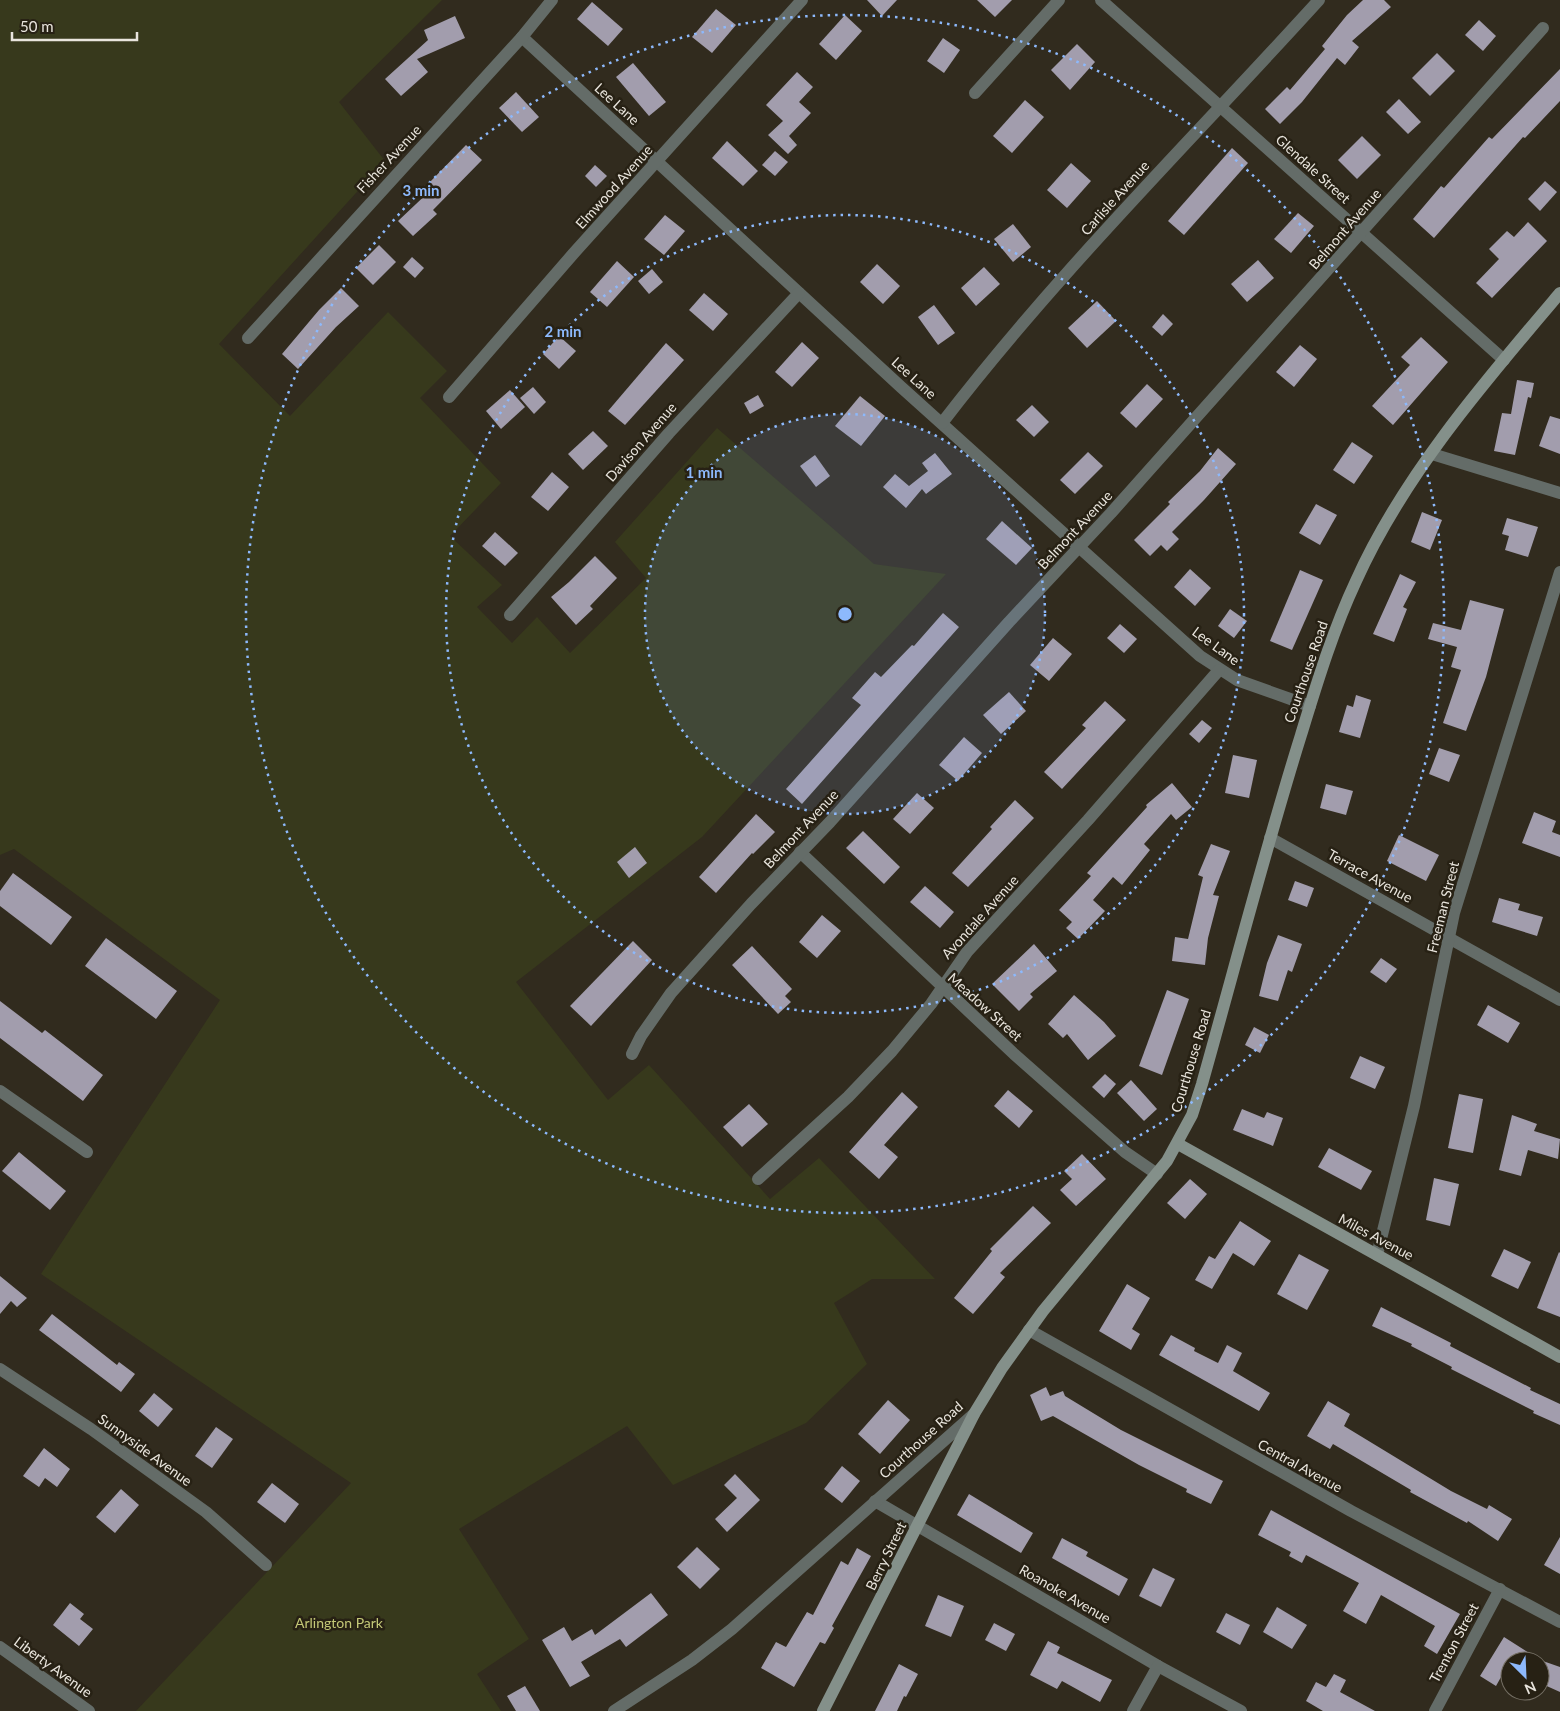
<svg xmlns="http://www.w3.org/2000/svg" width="1560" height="1711" viewBox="0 0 1560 1711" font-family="Lato,sans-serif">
  <rect width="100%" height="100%" fill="#312b1e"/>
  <polygon fill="#37391c" points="0,0 442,0 339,102 385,161 219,344 290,416 388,312 447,371 420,398 501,483 450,536 502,585 477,607 512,643 537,617 570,653 646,578 615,542 717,428 874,564 946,574 702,837 516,982 608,1100 649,1065 770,1199 819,1158 935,1279 872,1279 834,1303 867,1364 806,1423 673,1485 627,1426 459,1529 529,1639 477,1674 501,1711 136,1711 351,1483 41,1274 220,1000 14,849 0,855"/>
  <g fill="#a29dad">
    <polygon points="867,0 897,0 882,16"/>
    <polygon points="977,0 1012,0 995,17"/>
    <polygon points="1363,0 1384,0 1391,7 1352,41 1359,47 1345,65 1337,58 1302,102 1280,124 1265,109 1287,87 1290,90 1325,49 1322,46 1347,15"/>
    <polygon points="592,2 623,29 608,46 577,19"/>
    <polygon points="716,9 736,25 712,53 692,37"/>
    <polygon points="845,15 862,31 836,60 819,44"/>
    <polygon points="455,16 465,38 417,59 428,72 401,96 385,79 428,40 424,30"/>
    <polygon points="1479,20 1496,36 1483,51 1465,35"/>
    <polygon points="943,38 960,50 944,73 927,61"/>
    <polygon points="1077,44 1095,62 1070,90 1051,70"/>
    <polygon points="1437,53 1455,71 1430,96 1412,78"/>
    <polygon points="633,63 666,102 649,116 616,77"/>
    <polygon points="1560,69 1560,101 1525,138 1523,137 1434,238 1413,219 1441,186 1444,188 1489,137 1492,139"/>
    <polygon points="797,72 813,87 799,102 811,113 789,136 797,145 788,154 768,135 783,121 766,105"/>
    <polygon points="516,92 539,117 522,132 499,108"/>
    <polygon points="1399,99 1421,122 1408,134 1386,112"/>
    <polygon points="1025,100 1044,117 1012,153 993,136"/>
    <polygon points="1362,136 1381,155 1357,179 1338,160"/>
    <polygon points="727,141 758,171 743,186 712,158"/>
    <polygon points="466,145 482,160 433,210 437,214 413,236 398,221 434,187 429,183"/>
    <polygon points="1232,148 1248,163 1184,235 1168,221"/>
    <polygon points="775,151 788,162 775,176 762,165"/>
    <polygon points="1071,163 1091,181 1067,208 1047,190"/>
    <polygon points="595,165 607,176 596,187 585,176"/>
    <polygon points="1545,181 1557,192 1540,211 1528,199"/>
    <polygon points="1298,213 1314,226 1291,253 1274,239"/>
    <polygon points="665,215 685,231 664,255 644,239"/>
    <polygon points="1528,222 1547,241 1492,298 1476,283 1499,259 1489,249 1507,231 1514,237"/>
    <polygon points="1013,224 1031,247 1013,262 994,239"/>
    <polygon points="379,245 396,262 373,285 356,268"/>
    <polygon points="412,257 424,268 415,278 403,267"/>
    <polygon points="1258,260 1274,278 1247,302 1231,284"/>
    <polygon points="617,261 634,277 607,307 590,292"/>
    <polygon points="877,264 900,286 883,304 860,282"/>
    <polygon points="984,267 1000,284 976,306 961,288"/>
    <polygon points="652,269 663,282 649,294 638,281"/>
    <polygon points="341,288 359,306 336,327 298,369 282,354 319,310"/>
    <polygon points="704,293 728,314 713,331 689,310"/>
    <polygon points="1097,301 1116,321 1087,348 1068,328"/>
    <polygon points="934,305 955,333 938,345 918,317"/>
    <polygon points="1163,314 1173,324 1162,336 1152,327"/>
    <polygon points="559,336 576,351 559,369 543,354"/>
    <polygon points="1421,337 1448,362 1393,425 1372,406 1410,365 1401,357"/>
    <polygon points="802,342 819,358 792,387 775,372"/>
    <polygon points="666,343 684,360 625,425 608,411"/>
    <polygon points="1300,345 1317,359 1294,387 1276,372"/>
    <polygon points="1517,380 1534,383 1531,398 1528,397 1515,455 1494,451 1502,413 1511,414"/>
    <polygon points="1147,384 1163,399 1136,428 1120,413"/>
    <polygon points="533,387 546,402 534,414 520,398"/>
    <polygon points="510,390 525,407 501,429 486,411"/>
    <polygon points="758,395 764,406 750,414 744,403"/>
    <polygon points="860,396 885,416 861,446 835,426"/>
    <polygon points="1032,405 1049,422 1034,437 1016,420"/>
    <polygon points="1550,416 1560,419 1560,454 1539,446"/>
    <polygon points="593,431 608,446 583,470 568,454"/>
    <polygon points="1352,442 1373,456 1354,484 1333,470"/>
    <polygon points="1218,448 1236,464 1204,500 1172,532 1179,539 1167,551 1161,545 1150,556 1134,540 1170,504 1168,502 1200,471"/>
    <polygon points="1088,452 1103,466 1075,494 1060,480"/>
    <polygon points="935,453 952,474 926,494 922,489 906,508 883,487 895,474 909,486 928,471 922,463"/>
    <polygon points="815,455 830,476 816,487 800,466"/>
    <polygon points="552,472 569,487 548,511 531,497"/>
    <polygon points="1316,504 1337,515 1320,545 1299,533"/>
    <polygon points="1422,512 1442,520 1430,550 1411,542"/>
    <polygon points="1507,518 1538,527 1528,557 1505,550 1509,536 1502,534"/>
    <polygon points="1002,521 1032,548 1016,565 986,539"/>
    <polygon points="495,532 518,553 505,566 482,546"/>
    <polygon points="595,556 617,578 590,606 593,609 576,625 551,597 569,582"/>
    <polygon points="1190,569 1211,588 1195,606 1174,587"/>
    <polygon points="1300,570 1323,580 1292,650 1270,641"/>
    <polygon points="1400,574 1416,582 1403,607 1407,609 1394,642 1373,634"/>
    <polygon points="1470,600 1504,609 1486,677 1466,731 1443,723 1461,670 1451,667 1457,647 1428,639 1433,623 1461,630"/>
    <polygon points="1230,609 1247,621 1234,638 1218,626"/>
    <polygon points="943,613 959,627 802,804 786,789 861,705 852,698 875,672 881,677 912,645 914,646"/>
    <polygon points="1120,624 1137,639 1124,653 1107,638"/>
    <polygon points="1053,638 1072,654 1049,681 1030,665"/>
    <polygon points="1009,692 1026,711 1001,734 983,715"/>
    <polygon points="1356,695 1371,700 1360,738 1339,732 1347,705 1353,707"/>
    <polygon points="1105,701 1126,720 1062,789 1044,772 1086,728 1082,725"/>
    <polygon points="1202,720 1212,728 1199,743 1189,734"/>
    <polygon points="964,737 982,753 958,781 939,765"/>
    <polygon points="1439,748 1460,755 1449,782 1429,774"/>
    <polygon points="1233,755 1257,760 1249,798 1225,793"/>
    <polygon points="1172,783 1192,807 1176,820 1171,814 1144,844 1150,850 1122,885 1113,877 1093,900 1105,911 1078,939 1066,928 1072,922 1059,910 1091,876 1087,873 1147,807 1146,805"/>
    <polygon points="1326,784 1353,791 1346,815 1320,808"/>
    <polygon points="917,793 934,808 910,834 893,819"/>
    <polygon points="1015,800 1034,818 968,887 952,873 992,829 990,827"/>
    <polygon points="1534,812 1556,821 1552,832 1560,835 1560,857 1522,843"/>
    <polygon points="756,814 775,832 753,854 752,853 716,893 699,877"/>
    <polygon points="863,831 900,867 884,884 846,848"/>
    <polygon points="1399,835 1439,855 1426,881 1387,861"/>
    <polygon points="1211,844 1230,851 1213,895 1219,896 1208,938 1205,965 1172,961 1175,937 1188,939 1203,877 1198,875"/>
    <polygon points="635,847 647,863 629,878 617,862"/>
    <polygon points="13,873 72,917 51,945 0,906 0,891"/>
    <polygon points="1295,881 1314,888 1307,907 1288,900"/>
    <polygon points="925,886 954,912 940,928 910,902"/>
    <polygon points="1499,898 1520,904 1518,910 1543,917 1537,936 1492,922"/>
    <polygon points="822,915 841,931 817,958 799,942"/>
    <polygon points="1278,935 1302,944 1292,972 1288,970 1278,1001 1259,996 1267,963"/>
    <polygon points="106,938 177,991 156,1019 85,966"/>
    <polygon points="633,941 652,960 591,1026 570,1006"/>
    <polygon points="1034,944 1057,971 1030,994 1033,997 1019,1011 992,984"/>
    <polygon points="752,946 792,989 785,996 791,1002 778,1014 732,965"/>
    <polygon points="1381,958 1397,969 1386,983 1370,972"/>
    <polygon points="1167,990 1189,999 1162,1075 1139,1066"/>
    <polygon points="1074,995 1104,1022 1116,1036 1088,1060 1067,1034 1063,1038 1048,1024"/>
    <polygon points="0,1001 42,1033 45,1030 103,1075 83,1101 0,1038"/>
    <polygon points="1488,1005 1520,1023 1508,1043 1477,1025"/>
    <polygon points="1254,1027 1269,1035 1260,1053 1245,1045"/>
    <polygon points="1360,1056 1385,1067 1375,1089 1350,1078"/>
    <polygon points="1105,1074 1116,1084 1104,1098 1092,1087"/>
    <polygon points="1131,1080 1157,1109 1144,1121 1117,1093"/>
    <polygon points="1008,1090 1033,1111 1019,1128 994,1106"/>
    <polygon points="902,1092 918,1107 884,1145 898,1157 879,1179 849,1152"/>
    <polygon points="1459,1094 1483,1099 1473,1153 1448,1148"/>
    <polygon points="749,1104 768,1124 742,1147 723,1127"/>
    <polygon points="1242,1109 1264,1118 1267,1112 1283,1118 1273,1146 1233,1130"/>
    <polygon points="1512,1115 1537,1124 1534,1131 1560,1139 1558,1159 1528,1150 1521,1176 1499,1170"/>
    <polygon points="1329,1148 1372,1171 1361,1190 1318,1167"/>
    <polygon points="19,1152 66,1191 50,1210 2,1171"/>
    <polygon points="1082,1154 1106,1179 1076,1206 1060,1190 1072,1179 1064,1171"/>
    <polygon points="1434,1178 1459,1184 1450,1226 1426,1220"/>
    <polygon points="1190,1179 1207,1194 1185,1219 1167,1203"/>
    <polygon points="1033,1206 1051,1223 1000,1273 1005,1277 973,1314 954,1298 992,1251 990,1249"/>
    <polygon points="1240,1221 1271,1241 1254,1266 1233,1253 1212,1289 1195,1280 1209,1256 1215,1259"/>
    <polygon points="1504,1249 1531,1262 1518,1289 1491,1276"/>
    <polygon points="1559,1252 1560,1253 1560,1317 1537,1308"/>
    <polygon points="1299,1254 1329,1270 1307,1310 1277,1294"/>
    <polygon points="0,1276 27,1298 17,1307 11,1301 0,1314"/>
    <polygon points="1127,1284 1150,1298 1132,1329 1140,1334 1131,1350 1099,1331"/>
    <polygon points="1381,1307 1451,1343 1450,1346 1531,1388 1530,1390 1560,1404 1560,1425 1533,1413 1534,1411 1451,1369 1452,1367 1411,1346 1412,1344 1372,1326"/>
    <polygon points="52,1314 117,1365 119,1362 135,1374 121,1392 39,1330"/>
    <polygon points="1171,1335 1195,1348 1194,1351 1218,1363 1227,1345 1242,1353 1233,1371 1270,1393 1259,1411 1159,1355"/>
    <polygon points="1046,1387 1050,1396 1063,1391 1065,1396 1121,1430 1223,1481 1211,1504 1186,1492 1187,1489 1139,1465 1053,1416 1041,1421 1030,1395"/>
    <polygon points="154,1393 173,1409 158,1427 139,1411"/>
    <polygon points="888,1400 910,1420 880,1454 858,1434"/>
    <polygon points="1328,1401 1350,1414 1344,1426 1451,1491 1487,1509 1489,1505 1512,1519 1498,1541 1468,1521 1467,1523 1410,1492 1411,1490 1333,1444 1330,1449 1307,1436"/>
    <polygon points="216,1427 233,1439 212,1468 195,1456"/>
    <polygon points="44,1448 70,1469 57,1487 45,1478 39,1487 23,1476"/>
    <polygon points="842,1466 860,1481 842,1503 824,1489"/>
    <polygon points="735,1474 760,1500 727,1532 715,1519 737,1498 724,1485"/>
    <polygon points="272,1483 299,1504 285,1523 257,1502"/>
    <polygon points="121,1489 139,1505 115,1533 96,1517"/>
    <polygon points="969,1494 1033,1533 1021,1553 957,1515"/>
    <polygon points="1271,1510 1460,1614 1437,1654 1424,1646 1435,1626 1381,1595 1366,1624 1343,1611 1359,1583 1306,1555 1302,1563 1289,1556 1291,1552 1258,1535"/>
    <polygon points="1560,1537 1560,1574 1544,1565"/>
    <polygon points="1062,1538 1088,1552 1086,1556 1128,1579 1119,1596 1052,1558"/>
    <polygon points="697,1547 720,1569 700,1589 677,1567"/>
    <polygon points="857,1548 871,1556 832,1626 834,1628 825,1644 820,1642 794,1687 761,1668 776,1642 786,1647 807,1612 813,1615 841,1561 848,1565"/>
    <polygon points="1153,1568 1175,1579 1161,1607 1139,1596"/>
    <polygon points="651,1593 668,1615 626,1647 620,1639 581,1662 590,1676 570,1687 542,1640 564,1627 572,1641 592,1629 595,1635"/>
    <polygon points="938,1595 964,1606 951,1637 925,1626"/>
    <polygon points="70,1603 84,1614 80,1619 93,1629 79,1646 53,1625"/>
    <polygon points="1277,1607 1307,1625 1292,1649 1263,1632"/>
    <polygon points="1226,1613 1250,1625 1240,1645 1216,1632"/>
    <polygon points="994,1623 1015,1634 1006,1651 985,1640"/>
    <polygon points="1504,1637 1540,1660 1560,1667 1560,1692 1540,1683 1540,1661 1510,1661 1496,1686 1480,1676"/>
    <polygon points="1048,1641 1060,1647 1057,1653 1112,1680 1100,1702 1062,1681 1057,1689 1030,1675"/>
    <polygon points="899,1664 918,1674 906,1697 904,1696 897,1711 875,1711"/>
    <polygon points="1334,1674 1346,1680 1340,1692 1375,1711 1323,1711 1306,1701 1316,1682 1326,1687"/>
    <polygon points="525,1686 540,1711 516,1711 507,1696"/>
  </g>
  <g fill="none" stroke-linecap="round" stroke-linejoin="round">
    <g stroke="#646c68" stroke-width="12">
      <polyline points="1101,0 1504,360"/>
      <polyline points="522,37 901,387 1200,656 1237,680 1310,706"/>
      <polyline points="975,93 1059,0"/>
      <polyline points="248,338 522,37 552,0"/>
      <polyline points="449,397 573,254 802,0"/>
      <path d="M942 423C1057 273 1192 140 1319 0"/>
      <polyline points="1432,454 1560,493"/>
      <polyline points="510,615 669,433 799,293"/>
      <polyline points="1270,838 1560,1000"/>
      <polyline points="800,852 1014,1054 1125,1152 1157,1174"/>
      <polyline points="632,1054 641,1036 671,993 751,904 830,822 1009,622 1111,513 1543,28"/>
      <polyline points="0,1091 87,1152"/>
      <polyline points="758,1179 848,1097 892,1051 931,1004 967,952 1088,820 1219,670"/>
      <polyline points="1377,1255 1414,1106 1454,913 1560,572"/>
      <polyline points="1029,1330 1351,1511 1560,1622"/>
      <polyline points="0,1369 91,1429 206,1512 266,1565"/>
      <polyline points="875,1501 1158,1666 1241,1711"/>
      <polyline points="0,1647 89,1711"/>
      <polyline points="614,1711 692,1660 732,1629 974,1414"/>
      <polyline points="1133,1711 1158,1666"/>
      <polyline points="1435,1711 1500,1589"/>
    </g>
    <g stroke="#84908a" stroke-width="12">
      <polyline points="1178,1144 1560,1357"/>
      <path d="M823 1711 974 1414 1002 1368 1043 1311 1167 1161 1192 1115 1202 1084C1235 967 1265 850 1301 735 1317 683 1333 630 1356 581 1403 476 1486 380 1560 293"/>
    </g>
  </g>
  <circle cx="845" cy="614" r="200" fill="#8db9fc" fill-opacity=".12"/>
  <g fill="none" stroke="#8db9fc" stroke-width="2.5" stroke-dasharray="2.5 5">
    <circle cx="845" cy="614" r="200"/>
    <circle cx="845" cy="614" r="399"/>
    <circle cx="845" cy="614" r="599"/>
  </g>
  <g text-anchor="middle" stroke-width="5" stroke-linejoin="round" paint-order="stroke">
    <g font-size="14" fill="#e9e5dd" stroke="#272114">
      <text transform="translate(617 104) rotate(42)" y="5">Lee Lane</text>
      <text transform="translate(389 159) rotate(-47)" y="5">Fisher Avenue</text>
      <text transform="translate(1313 169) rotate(42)" y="5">Glendale Street</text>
      <text transform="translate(614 187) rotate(-48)" y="5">Elmwood Avenue</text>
      <text transform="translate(1115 198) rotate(-48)" y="5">Carlisle Avenue</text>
      <text transform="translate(1345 229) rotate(-49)" y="5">Belmont Avenue</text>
      <text transform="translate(914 378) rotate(42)" y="5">Lee Lane</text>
      <text transform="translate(641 442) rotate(-49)" y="5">Davison Avenue</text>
      <text transform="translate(1075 530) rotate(-47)" y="5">Belmont Avenue</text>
      <text transform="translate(1216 646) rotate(36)" y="5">Lee Lane</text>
      <text transform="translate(1306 672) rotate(-71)" y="5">Courthouse Road</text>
      <text transform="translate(801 829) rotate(-47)" y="5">Belmont Avenue</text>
      <text transform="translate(1370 876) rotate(29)" y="5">Terrace Avenue</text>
      <text transform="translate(1443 907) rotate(-76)" y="5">Freeman Street</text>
      <text transform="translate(980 917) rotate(-48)" y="5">Avondale Avenue</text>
      <text transform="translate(985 1007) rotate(42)" y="5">Meadow Street</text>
      <text transform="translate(1191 1061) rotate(-73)" y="5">Courthouse Road</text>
      <text transform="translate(1376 1237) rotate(28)" y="5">Miles Avenue</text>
      <text transform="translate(921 1440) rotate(-42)" y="5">Courthouse Road</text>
      <text transform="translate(145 1450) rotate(36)" y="5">Sunnyside Avenue</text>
      <text transform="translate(1300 1466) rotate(29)" y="5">Central Avenue</text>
      <text transform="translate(886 1556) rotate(-64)" y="5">Berry Street</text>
      <text transform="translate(1065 1594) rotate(30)" y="5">Roanoke Avenue</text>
      <text transform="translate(1454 1643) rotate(-62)" y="5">Trenton Street</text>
      <text transform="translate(53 1667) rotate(36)" y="5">Liberty Avenue</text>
    </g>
    <g font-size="14" fill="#c4c877" stroke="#272114">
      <text x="339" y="1628">Arlington Park</text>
    </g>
  </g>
  <circle cx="845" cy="614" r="8" fill="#8db9fc" stroke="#272114" stroke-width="2.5"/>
  <g font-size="15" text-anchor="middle" font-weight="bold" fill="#8db9fc" stroke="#272114" stroke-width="5" stroke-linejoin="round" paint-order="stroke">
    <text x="421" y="196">3 min</text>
    <text x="563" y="337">2 min</text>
    <text x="704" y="478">1 min</text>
  </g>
  <g transform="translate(1525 1676) rotate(156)"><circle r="24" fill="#272114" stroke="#756f64"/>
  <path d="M0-4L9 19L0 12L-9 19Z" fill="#8db9fc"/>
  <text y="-8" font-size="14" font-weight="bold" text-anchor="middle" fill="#e9e5dd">N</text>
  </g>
  <path d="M12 32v8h125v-8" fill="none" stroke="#e9e5dd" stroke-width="2.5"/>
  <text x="20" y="32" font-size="15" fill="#e9e5dd" stroke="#272114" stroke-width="4" paint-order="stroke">50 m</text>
</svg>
